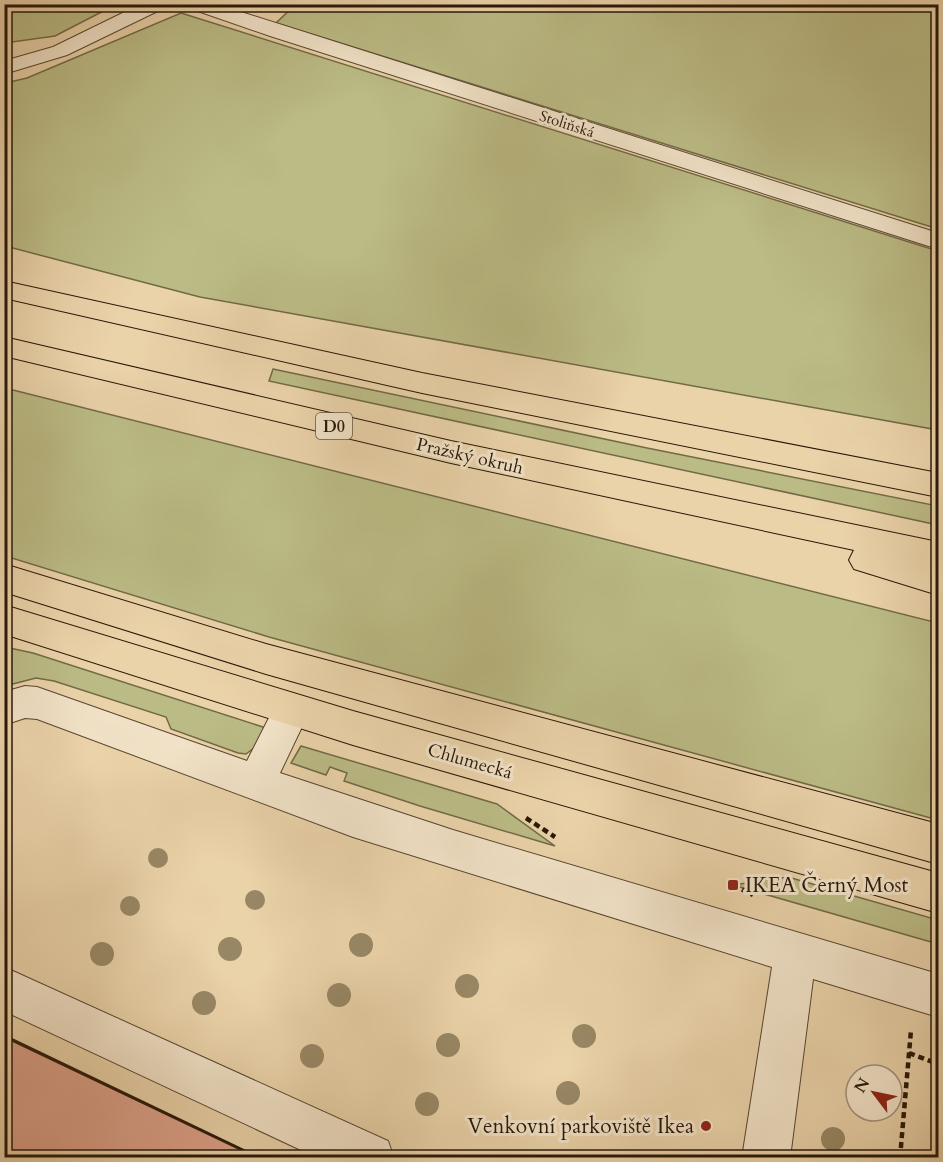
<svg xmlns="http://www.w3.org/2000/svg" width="943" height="1162" viewBox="0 0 943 1162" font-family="Cardo,serif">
  <rect width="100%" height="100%" fill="#ead2a9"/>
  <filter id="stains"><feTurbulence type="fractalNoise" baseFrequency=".00333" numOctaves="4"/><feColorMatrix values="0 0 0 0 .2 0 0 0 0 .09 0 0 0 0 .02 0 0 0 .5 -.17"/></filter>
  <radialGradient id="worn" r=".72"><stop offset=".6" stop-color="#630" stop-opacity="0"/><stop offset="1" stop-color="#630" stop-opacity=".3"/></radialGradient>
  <g fill="#bbbb85" stroke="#726a46" stroke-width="1.5">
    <polygon points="296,4 938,5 938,229 276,23"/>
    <polygon points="4,5 5,4 115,5 55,36 5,43"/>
    <polygon points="181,13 938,251 938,430 200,297 5,246 5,83 27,78"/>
    <polygon points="273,369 647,448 938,506 938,525 269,381"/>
    <polygon points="5,388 938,623 938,820 269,637 5,556"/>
    <polygon points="5,647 33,653 266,728 258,745 246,754 238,753 171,729 166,717 54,681 36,678 5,686"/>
    <polygon points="301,746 497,804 555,846 420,806 344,781 347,773 330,767 326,775 291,763"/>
    <polygon points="788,877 938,920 938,944 733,885"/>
  </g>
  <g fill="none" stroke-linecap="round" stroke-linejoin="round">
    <g stroke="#584630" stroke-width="2">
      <g id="minor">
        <polygon points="141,4 166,4 164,8 67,55 4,74 4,61 53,47"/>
        <polygon points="187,4 216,4 938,233 938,249 270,36 189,8"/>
        <polygon points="25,686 37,687 247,761 279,698 292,693 305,698 310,710 280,773 453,830 938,974 938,1017 813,979 790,1158 742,1158 772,967 353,837 37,719 25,718 4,725 4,692"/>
        <polygon points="4,967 388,1141 394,1158 318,1158 4,1011"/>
      </g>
    </g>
    <g stroke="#281808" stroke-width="2">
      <g id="major">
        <polygon points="4,564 266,644 938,824 938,864 266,674 4,592"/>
        <polygon points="4,605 353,711 938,873 938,913 353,745 4,634"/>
      </g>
    </g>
    <g stroke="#281808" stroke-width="2">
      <g id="highway">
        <polygon points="4,281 422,373 938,473 938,497 422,393 4,298"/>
        <polygon points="4,337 451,441 938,542 938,595 854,569 849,560 854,550 451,463 4,356"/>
      </g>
    </g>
    <polyline stroke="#281808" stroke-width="2" stroke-dasharray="3 2" stroke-linecap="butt" points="15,7 21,4"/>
    <g stroke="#281808" stroke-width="4.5" stroke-dasharray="6 4" stroke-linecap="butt">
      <polyline points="526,818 555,837"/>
      <polyline points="733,885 753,895"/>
      <polyline points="909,1053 938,1064"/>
      <polyline points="900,1158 911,1030"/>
    </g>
    <use href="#minor" fill="#f1e2c7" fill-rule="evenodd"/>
    <use href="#major" fill="#ead2a9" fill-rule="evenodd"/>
    <use href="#highway" fill="#ead2a9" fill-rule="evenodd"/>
  </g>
  <g fill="#988765">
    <circle cx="158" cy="858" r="10"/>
    <circle cx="255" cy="900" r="10"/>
    <circle cx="130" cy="906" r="10"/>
    <circle cx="361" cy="945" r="12"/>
    <circle cx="230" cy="949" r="12"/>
    <circle cx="102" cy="954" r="12"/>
    <circle cx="467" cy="986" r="12"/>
    <circle cx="339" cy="995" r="12"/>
    <circle cx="204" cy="1003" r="12"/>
    <circle cx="584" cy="1036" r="12"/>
    <circle cx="448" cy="1045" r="12"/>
    <circle cx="312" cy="1056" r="12"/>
    <circle cx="568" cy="1093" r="12"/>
    <circle cx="427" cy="1104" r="12"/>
    <circle cx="833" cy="1139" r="12"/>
  </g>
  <polygon fill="#9a7060" stroke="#281808" stroke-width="1.5" points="4,1035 261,1158 258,1158 4,1037"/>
  <polygon fill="#dca089" stroke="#281808" stroke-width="1.5" points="4,1037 258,1158 4,1158"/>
  <g fill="#8f2418" stroke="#f1e2c7" stroke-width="2">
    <rect x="727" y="879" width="12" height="12" rx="3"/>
    <circle cx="706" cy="1126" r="6"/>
  </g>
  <g text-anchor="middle" stroke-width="6" stroke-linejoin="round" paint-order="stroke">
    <g font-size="15" fill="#281808" stroke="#f1e2c7">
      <text transform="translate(567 124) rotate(18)" y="5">Stoliňská</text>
    </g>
    <rect fill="#f1e2c7" stroke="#645541" stroke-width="1.5" x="316" y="413" width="36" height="26" rx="4.5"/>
    <g font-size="16" font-weight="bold" fill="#281808">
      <text x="334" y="432">D0</text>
    </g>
    <g font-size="18" fill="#281808" stroke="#f1e2c7">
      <text transform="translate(470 456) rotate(13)" y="6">Pražský okruh</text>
      <text transform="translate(470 761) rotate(16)" y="6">Chlumecká</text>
    </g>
    <g font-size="21" fill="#281808" stroke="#f1e2c7" text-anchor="start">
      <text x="745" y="892">IKEA Černý Most</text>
      <text x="694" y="1133" text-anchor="end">Venkovní parkoviště Ikea</text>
    </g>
  </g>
  <rect width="943" height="1162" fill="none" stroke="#ead2a9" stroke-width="24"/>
  <rect x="6" y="6" width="931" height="1150" fill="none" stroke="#281808" stroke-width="3"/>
  <rect x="12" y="12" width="919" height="1138" fill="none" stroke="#281808" stroke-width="1.5"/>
  <g transform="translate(874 1093) rotate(302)"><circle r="28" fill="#f1e2c7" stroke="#a1917b" stroke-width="1.5"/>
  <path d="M0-4.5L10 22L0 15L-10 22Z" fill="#8f2418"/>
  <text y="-9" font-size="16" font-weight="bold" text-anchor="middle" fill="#281808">N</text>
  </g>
  <rect width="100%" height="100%" filter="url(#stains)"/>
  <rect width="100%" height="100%" fill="url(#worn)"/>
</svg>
